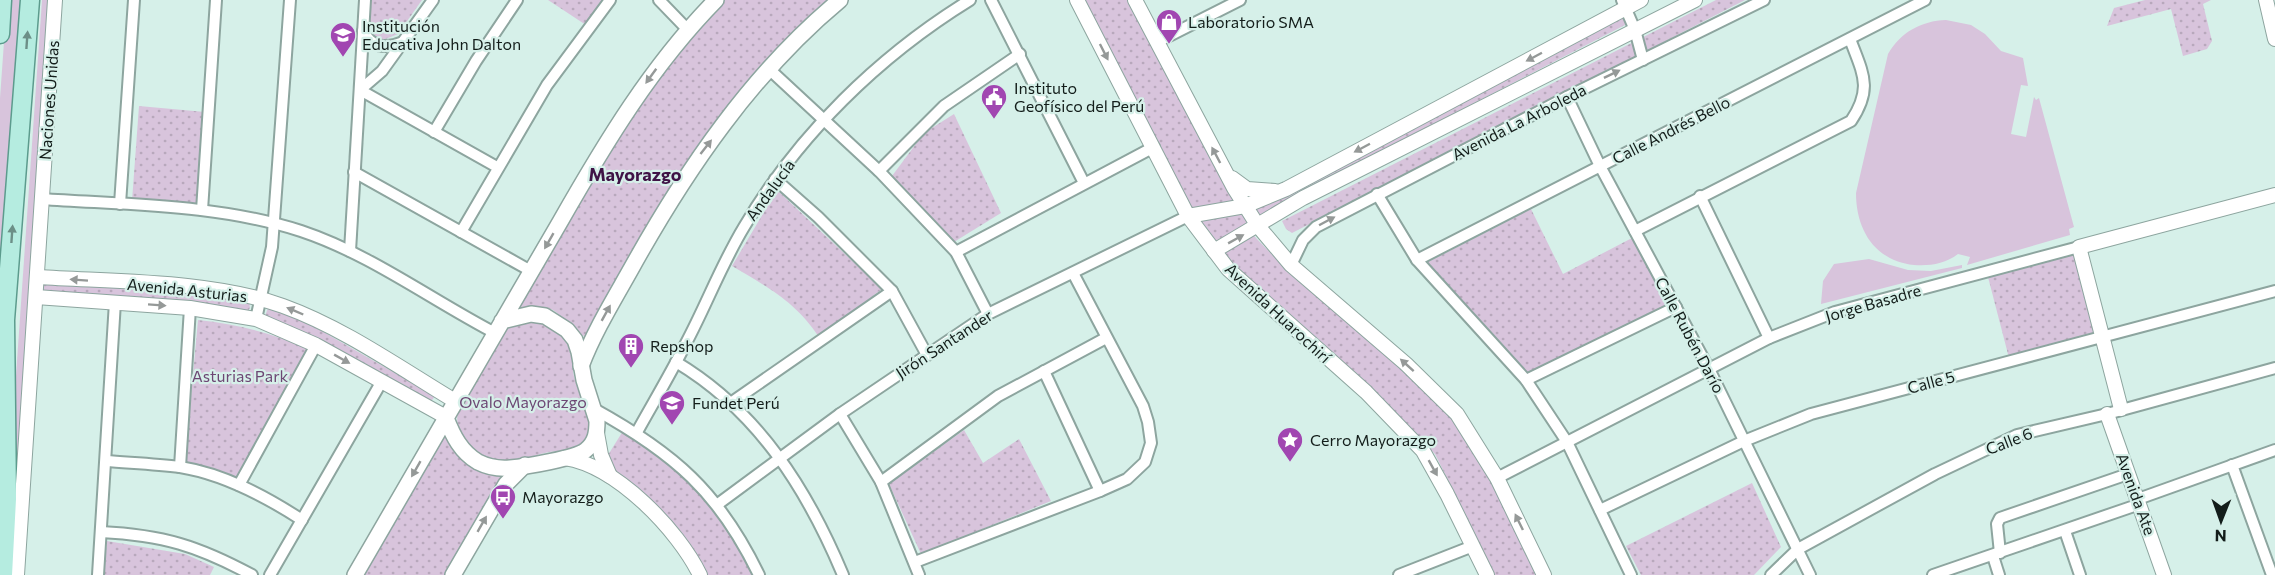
<svg xmlns="http://www.w3.org/2000/svg" width="2275" height="575" viewBox="0 0 2275 575" font-family="Commissioner,sans-serif">
  <defs>
    <pattern id="park-dots" width="8" height="8" patternUnits="userSpaceOnUse" patternTransform="scale(1.5)"><rect width="8" height="8" fill="#d8c4dc"/><path d="M2 2h.1M6 6h.1" fill="none" stroke="#b8a8bc" stroke-width="1.8" stroke-linecap="round"/></pattern>
  </defs>
  <rect width="100%" height="100%" fill="#d6f0e9"/>
  <g fill="#d8c4dc">
    <polygon points="7,0 22,0 11,131 0,360 0,98"/>
    <polygon points="42,0 50,0 12,551 6,520"/>
    <path d="M1946 20 1971 25 1985 34 2001 51 2023 58 2028 86 2021 85 2011 134 2026 137 2034 97 2036 100 2039 98 2074 227 2069 229 2070 235 1967 265 1970 257 1958 254C1945 264 1930 266 1914 265 1875 261 1856 230 1856 193L1888 54C1901 32 1921 21 1946 20Z"/>
    <polygon points="1869,259 1908,270 1931,271 1962,265 1962,268 1821,304 1823,281 1834,264"/>
  </g>
  <g fill="url(#park-dots)">
    <polygon points="369,0 422,0 398,34 383,40 367,31"/>
    <polygon points="548,0 606,0 586,25"/>
    <path d="M725 0H830L710 132 664 198 589 338C555 327 569 297 515 310L595 169 652 83Z"/>
    <path d="M1084 0H1128L1255 237 1288 271 1441 403C1484 452 1510 517 1538 575H1495L1435 454 1362 381 1245 278 1198 220Z"/>
    <polygon points="1716,0 1745,0 1292,233 1286,229 1282,221"/>
    <polygon points="2145,0 2211,0 2203,4 2212,41 2207,49 2183,56 2171,9 2107,26 2114,8"/>
    <polygon points="1624,16 1625,25 1300,193 1259,220 1255,209"/>
    <polygon points="139,106 205,112 198,204 132,201"/>
    <polygon points="954,114 1001,213 954,242 892,176 924,133"/>
    <path d="M777 190 882 289 819 337C795 301 769 288 732 266Z"/>
    <polygon points="1531,209 1563,274 1632,238 1668,305 1528,373 1424,264"/>
    <polygon points="2076,253 2095,333 2009,358 1988,277"/>
    <polygon points="44,283 168,290 249,302 250,308 247,312 43,292"/>
    <polygon points="268,308 274,308 306,322 435,396 430,403 265,316"/>
    <path d="M198 320C237 324 271 333 307 348L237 477 185 463Z"/>
    <path d="M527 320C558 326 571 337 573 371 575 390 596 417 591 432 585 453 561 449 545 453 531 456 518 462 504 462 476 461 450 436 459 407L505 328Z"/>
    <polygon points="964,430 983,463 1019,439 1051,501 921,554 889,484"/>
    <path d="M623 431C683 471 721 511 754 575H706L685 538 614 470 608 455Z"/>
    <path d="M446 434C463 455 476 478 507 474L453 575H364Z"/>
    <polygon points="1752,483 1781,547 1754,575 1641,575 1626,546"/>
    <polygon points="107,541 185,554 214,567 210,575 104,575"/>
  </g>
  <g fill="none" stroke-linecap="round" stroke-linejoin="round">
    <g stroke="#8da59f" stroke-width="14">
      <g id="minor">
        <polyline points="433,0 382,71 360,90 497,167"/>
        <polyline points="659,0 688,30"/>
        <polyline points="991,0 1084,183"/>
        <polyline points="1622,0 1635,30 1643,60"/>
        <path d="M363 31C372 48 386 49 403 42"/>
        <polyline points="1157,42 1240,0"/>
        <polyline points="769,69 879,171 956,252 988,314"/>
        <polyline points="1567,97 1600,166 1709,369 1810,575"/>
        <polyline points="434,132 476,61 517,0"/>
        <polyline points="879,171 944,106 1020,54"/>
        <polyline points="354,172 531,271"/>
        <polyline points="775,179 818,217 892,291 927,355"/>
        <polyline points="1377,194 1417,260 1526,380 1567,442 1631,575"/>
        <polyline points="1700,196 1769,338"/>
        <path d="M42 199C128 205 218 204 301 231 370 254 430 299 495 333"/>
        <polyline points="120,204 134,0"/>
        <polyline points="202,210 216,0"/>
        <path d="M1635 231 1851 121C1873 88 1863 74 1850 39"/>
        <polyline points="461,232 547,85 610,0"/>
        <polyline points="350,251 365,0"/>
        <polyline points="956,252 1154,147"/>
        <polyline points="1417,260 1925,0"/>
        <polyline points="1291,265 1303,240 1316,227 1567,97 1764,0"/>
        <polyline points="256,319 272,247 290,0"/>
        <path d="M676 362C758 411 807 489 843 575"/>
        <polyline points="1044,371 1100,491"/>
        <polyline points="1526,380 1676,307"/>
        <polyline points="732,402 892,291"/>
        <path d="M594 409C674 453 719 492 759 575"/>
        <polyline points="840,414 881,482 919,575"/>
        <path d="M637 432C653 403 670 375 685 345 706 306 721 265 744 227 798 135 879 56 970 0"/>
        <path d="M106 461C131 463 156 464 180 467 224 474 265 496 302 520"/>
        <polyline points="2232,465 2272,575"/>
        <polyline points="180,467 190,308"/>
        <polyline points="1497,478 1769,338 1835,312 2079,247"/>
        <polyline points="881,482 998,396 1106,338"/>
        <polyline points="239,485 316,345"/>
        <polyline points="2138,499 2275,450"/>
        <polyline points="718,504 840,414 988,314 1188,216"/>
        <polyline points="1600,510 1744,441 1811,414 2275,291"/>
        <polyline points="2065,531 2080,575"/>
        <path d="M101 532C163 535 198 546 252 575"/>
        <polyline points="2000,553 1997,524 2000,518 2128,474"/>
        <polyline points="1993,556 1999,575"/>
        <polyline points="915,562 1100,491 1127,479 1145,462 1151,443 1148,422 1143,406 1073,273"/>
        <polyline points="98,575 115,302"/>
        <polyline points="270,575 382,381"/>
        <polyline points="1399,575 1473,546"/>
        <polyline points="1771,575 1798,549 1935,474 2017,435 2107,414 2275,368"/>
        <polyline points="1933,575 2140,504"/>
      </g>
    </g>
    <g stroke="#8da59f" stroke-width="16">
      <g id="tertiary">
        <polyline points="1077,0 1188,216 1228,269 1366,392 1423,451 1447,494 1487,575"/>
        <polyline points="1135,0 1234,188 1258,226 1291,265 1406,364 1457,414 1497,478 1544,575"/>
        <polyline points="2266,0 2275,39"/>
        <polyline points="1232,178 1247,189 1275,191"/>
        <polyline points="1188,216 1245,206 1286,189 1641,0"/>
        <polyline points="1214,251 1303,198 1695,0"/>
        <path d="M38 277C114 282 211 280 283 306 344 328 400 368 455 401"/>
        <polyline points="36,297 190,308 256,319 316,345 446,417"/>
        <polyline points="2121,409 2079,247 2275,195"/>
        <polyline points="2107,414 2164,575"/>
        <polyline points="597,433 601,455 610,476"/>
        <path d="M565 458C617 466 678 530 700 575"/>
        <polyline points="17,575 55,0"/>
      </g>
    </g>
    <g stroke="#8da59f" stroke-width="18">
      <g id="secondary">
        <path d="M502 321 531 314 545 316 567 330 575 340 579 352 584 380 597 421C597 432 596 442 586 450 577 458 524 467 510 468 499 469 488 467 478 462 461 452 453 436 446 418 484 353 522 287 560 222 605 143 652 65 716 0"/>
        <path d="M581 366C594 332 613 301 631 269 686 170 752 73 840 0"/>
        <polyline points="355,575 446,418"/>
        <polyline points="453,575 506,484 525,465"/>
      </g>
    </g>
    <g stroke="#5c9b8d" stroke-width="21">
      <g id="primary">
        <polyline points="0,34 2,0"/>
        <polyline points="3,575 7,499 5,320 30,0"/>
      </g>
    </g>
    <use href="#minor" stroke="#fff" stroke-width="10"/>
    <use href="#tertiary" stroke="#fff" stroke-width="14"/>
    <use href="#secondary" stroke="#fff" stroke-width="15"/>
    <use href="#primary" stroke="#b5ece0" stroke-width="18"/>
  </g>
  <defs><path id="oneway-solid" d="M-6-.8H1V-3.2L6.5 0L1 3.2V.8H-6Z" transform="scale(1.5)"/></defs>
  <g fill="#6c8f87">
    <use href="#oneway-solid" transform="translate(27 40) rotate(-86)"/>
    <use href="#oneway-solid" transform="translate(12 234) rotate(-86)"/>
  </g>
  <g fill="#959998">
    <use href="#oneway-solid" transform="translate(1104 52) rotate(63)"/>
    <use href="#oneway-solid" transform="translate(1534 57) rotate(152)"/>
    <use href="#oneway-solid" transform="translate(1612 74) rotate(-26)"/>
    <use href="#oneway-solid" transform="translate(651 76) rotate(126)"/>
    <use href="#oneway-solid" transform="translate(706 147) rotate(-52)"/>
    <use href="#oneway-solid" transform="translate(1362 148) rotate(152)"/>
    <use href="#oneway-solid" transform="translate(1216 155) rotate(-118)"/>
    <use href="#oneway-solid" transform="translate(1327 221) rotate(-28)"/>
    <use href="#oneway-solid" transform="translate(1236 239) rotate(-29)"/>
    <use href="#oneway-solid" transform="translate(549 241) rotate(120)"/>
    <use href="#oneway-solid" transform="translate(79 280) rotate(-176)"/>
    <use href="#oneway-solid" transform="translate(157 305) rotate(4)"/>
    <use href="#oneway-solid" transform="translate(295 311) rotate(-157)"/>
    <use href="#oneway-solid" transform="translate(606 313) rotate(-61)"/>
    <use href="#oneway-solid" transform="translate(342 359) rotate(29)"/>
    <use href="#oneway-solid" transform="translate(1407 365) rotate(-138)"/>
    <use href="#oneway-solid" transform="translate(1433 468) rotate(61)"/>
    <use href="#oneway-solid" transform="translate(416 469) rotate(120)"/>
    <use href="#oneway-solid" transform="translate(1519 522) rotate(-116)"/>
    <use href="#oneway-solid" transform="translate(482 524) rotate(-60)"/>
  </g>
  <defs>
    <g id="shop-pin" transform="scale(1.35)"><path d="M0 17L-7.5 6A9.5 9.5 0 1 1 7.5 6Z" fill="#a146b1" stroke="#d6f0e9"/><path d="M-5-2.5h2.3a2.7 3.5 0 0 1 5.4 0H5L5.5 6h-11ZM-1.5-2.5h3a1.5 2.3 0 0 0-3 0Z" fill="#fff"/></g>
    <g id="school-pin" transform="scale(1.35)"><path d="M0 17L-7.5 6A9.5 9.5 0 1 1 7.5 6Z" fill="#a146b1" stroke="#d6f0e9"/><path d="M0-5L7-2L0 1L-7-2ZM-4 1L0 2.5L4 1V4Q0 6-4 4Z" fill="#fff"/></g>
    <g id="civic-pin" transform="scale(1.35)"><path d="M0 17L-7.5 6A9.5 9.5 0 1 1 7.5 6Z" fill="#a146b1" stroke="#d6f0e9"/><path d="M-.6-6.5H3V-4.5H.6V-3L4-1V1h2V6H-6V1h2V-1L-.6-3ZM-1.2 2.5V6h2.4V2.5Z" fill="#fff"/></g>
    <g id="building-pin" transform="scale(1.35)"><path d="M0 17L-7.5 6A9.5 9.5 0 1 1 7.5 6Z" fill="#a146b1" stroke="#d6f0e9"/><path d="M-4-6H4V6H1V3H-1V6H-4ZM-2.5-4.3h1.7v1.8h-1.7ZM.8-4.3h1.7v1.8H.8ZM-2.5-1h1.7V.8h-1.7ZM.8-1h1.7V.8H.8Z" fill="#fff"/></g>
    <g id="university-pin" transform="scale(1.35)"><path d="M0 17L-7.5 6A9.5 9.5 0 1 1 7.5 6Z" fill="#a146b1" stroke="#d6f0e9"/><path d="M0-5L7-2L0 1L-7-2ZM-4 1L0 2.5L4 1V4Q0 6-4 4Z" fill="#fff"/></g>
    <g id="sight-pin" transform="scale(1.35)"><path d="M0 17L-7.5 6A9.5 9.5 0 1 1 7.5 6Z" fill="#a146b1" stroke="#d6f0e9"/><path d="M0-6L1.8-2.2L6-1.7L2.9 1.2L3.7 5.4L0 3.3L-3.7 5.4L-2.9 1.2L-6-1.7L-1.8-2.2Z" fill="#fff"/></g>
    <g id="bus-pin" transform="scale(1.35)"><path d="M0 17L-7.5 6A9.5 9.5 0 1 1 7.5 6Z" fill="#a146b1" stroke="#d6f0e9"/><path d="M-5-6H5V4H4V6H2V4H-2V6H-4V4H-5ZM-3.5-4V0h7V-4ZM-3.5 1.2v1.5H-2V1.2ZM2 1.2v1.5H3.5V1.2Z" fill="#fff"/></g>
  </defs>
  <g fill-rule="evenodd">
    <use href="#shop-pin" x="1169" y="22"/>
    <use href="#school-pin" x="343" y="35"/>
    <use href="#civic-pin" x="994" y="97"/>
    <use href="#building-pin" x="631" y="346"/>
    <use href="#university-pin" x="672" y="403"/>
    <use href="#sight-pin" x="1290" y="440"/>
    <use href="#bus-pin" x="503" y="497"/>
  </g>
  <g text-anchor="middle" stroke-width="4.5" stroke-linejoin="round" paint-order="stroke">
    <g font-size="16" fill="#131d1a" stroke="#d6f0e9" text-anchor="start">
      <text x="1188" y="28">Laboratorio SMA</text>
      <text x="362" y="32">Institución<tspan x="362" dy="18">Educativa John Dalton</tspan></text>
      <text x="1014" y="94">Instituto<tspan x="1014" dy="18">Geofísico del Perú</tspan></text>
      <text x="650" y="352">Repshop</text>
      <text x="692" y="409">Fundet Perú</text>
      <text x="1310" y="446">Cerro Mayorazgo</text>
      <text x="522" y="503">Mayorazgo</text>
    </g>
    <g font-size="16" fill="#131d1a" stroke="#d6f0e9">
      <text transform="translate(49 100) rotate(-86)" y="6">Naciones Unidas</text>
      <text transform="translate(1519 122) rotate(-27)" y="6">Avenida La Arboleda</text>
      <text transform="translate(1671 130) rotate(-27)" y="6">Calle Andrés Bello</text>
      <text transform="translate(770 190) rotate(-54)" y="6">Andalucía</text>
      <text transform="translate(187 290) rotate(6)" y="6">Avenida Asturias</text>
      <text transform="translate(1873 303) rotate(-16)" y="6">Jorge Basadre</text>
      <text transform="translate(1278 313) rotate(43)" y="6">Avenida Huarochirí</text>
      <text transform="translate(1690 335) rotate(62)" y="6">Calle Rubén Darío</text>
      <text transform="translate(944 344) rotate(-33)" y="6">Jirón Santander</text>
      <text transform="translate(1931 382) rotate(-15)" y="6">Calle 5</text>
      <text transform="translate(2009 441) rotate(-21)" y="6">Calle 6</text>
      <text transform="translate(2136 494) rotate(70)" y="6">Avenida Ate</text>
    </g>
    <g font-size="16" fill="#6d4774" stroke="#d6f0e9">
      <text x="240" y="382">Asturias Park</text>
      <text x="523" y="408">Ovalo Mayorazgo</text>
    </g>
    <g font-size="18" font-weight="bold" fill="#3f1346" stroke="#d6f0e9">
      <text x="635" y="181">Mayorazgo</text>
    </g>
  </g>
  <g transform="translate(2221 521) rotate(181)" stroke="#d6f0e9" stroke-width="4.5" paint-order="stroke">
  <path d="M0-4.5L10 22L0 15L-10 22Z" fill="#131d1a"/>
  <text y="-9" font-size="16" font-weight="bold" text-anchor="middle" fill="#131d1a">N</text>
  </g>
</svg>
